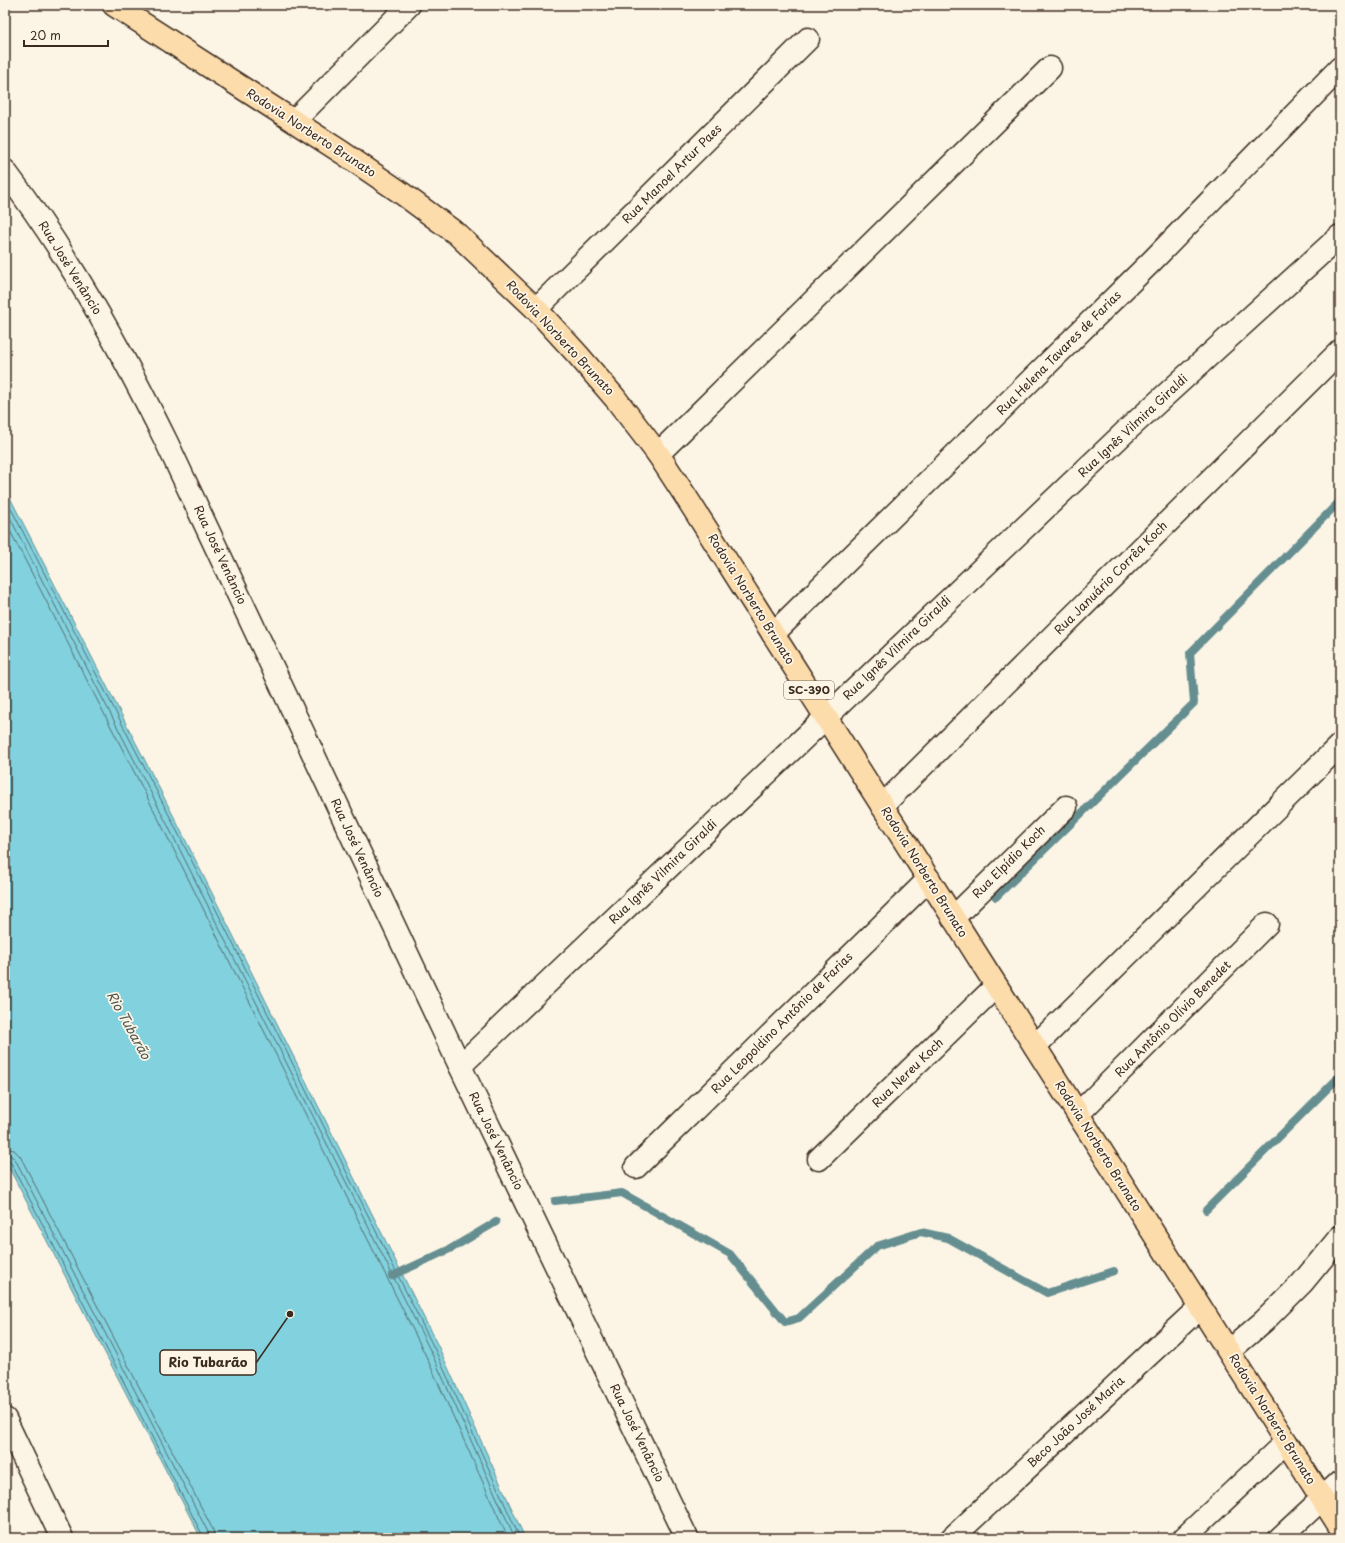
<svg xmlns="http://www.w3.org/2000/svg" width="1345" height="1543" viewBox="0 0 1345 1543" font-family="'Playpen Sans',sans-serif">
  <rect width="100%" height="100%" fill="#fcf5e5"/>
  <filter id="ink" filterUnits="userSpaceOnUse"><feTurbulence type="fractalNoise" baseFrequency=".025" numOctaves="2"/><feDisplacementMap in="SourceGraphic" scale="8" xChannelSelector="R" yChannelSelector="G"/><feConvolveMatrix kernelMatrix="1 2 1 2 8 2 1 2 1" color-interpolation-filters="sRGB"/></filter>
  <g filter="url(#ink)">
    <polygon fill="#81d1de" stroke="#658e91" points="5,488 174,817 440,1350 525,1538 201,1538 5,1160"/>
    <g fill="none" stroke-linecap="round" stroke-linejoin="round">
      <g stroke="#576d6b" stroke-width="1">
        <polyline points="5,497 171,819 436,1352 520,1538"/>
        <polyline points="5,508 166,822 432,1354 515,1538"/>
        <polyline points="5,521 161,824 426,1356 508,1538"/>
        <polyline points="5,1148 14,1150 20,1156 213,1530 215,1538"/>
        <polyline points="5,1154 10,1155 15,1159 208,1532 209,1538"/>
        <polyline points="5,1159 10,1161 204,1538"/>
      </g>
      <g stroke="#658e91" stroke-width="8">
        <polyline points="996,897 1194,703 1190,653 1340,501"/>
        <polyline points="555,1201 622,1193 730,1254 785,1322 799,1318 877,1246 921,1232 948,1238 1047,1293 1114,1271"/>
        <polyline points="1206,1210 1340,1076"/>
        <polyline points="392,1276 452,1248 496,1222"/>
      </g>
      <g stroke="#3b2a1e" stroke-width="25">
        <g id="minor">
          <polyline points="294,121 409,5"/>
          <path d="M5 171C69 255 120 348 167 443L460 1066 687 1538"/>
          <polyline points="536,309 808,39"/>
          <polyline points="658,454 1050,68"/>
          <polyline points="773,634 1152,261 1340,68"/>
          <polyline points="882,806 1340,351"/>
          <polyline points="953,918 1066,807"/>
          <polyline points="1035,1046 1340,745"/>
          <polyline points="460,1066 1125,432 1340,236"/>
          <polyline points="1078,1114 1267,924"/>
          <polyline points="819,1159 996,986"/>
          <polyline points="636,1167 929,879"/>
          <polyline points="1229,1351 1264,1321 1302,1283 1340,1237"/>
          <polyline points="5,1419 62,1538"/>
          <polyline points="952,1538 1200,1307"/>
          <polyline points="1184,1538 1286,1442"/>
          <polyline points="1280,1538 1340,1482"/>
        </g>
      </g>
      <g stroke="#3b2a1e" stroke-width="25">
        <polyline id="major" points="114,5 343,153 400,192 457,234 536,309 578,355 615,398 658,454 688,500 1340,1527"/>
      </g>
      <use href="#minor" stroke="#fcf5e5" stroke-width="22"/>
      <use href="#major" stroke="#fddcac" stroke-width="22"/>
    </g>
  </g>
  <g text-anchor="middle" stroke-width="3.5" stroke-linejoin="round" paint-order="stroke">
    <rect fill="#fcf5e5" stroke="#75675a" stroke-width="1" x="784" y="681" width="50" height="18" rx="3"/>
    <g font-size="11" font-weight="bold" fill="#3b2a1e">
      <text x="809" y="694">SC-390</text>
    </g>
    <g font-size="12" fill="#3b2a1e" stroke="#fcf5e5">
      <text transform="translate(311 133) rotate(33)" y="4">Rodovia Norberto Brunato</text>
      <text transform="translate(672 174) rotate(-45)" y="4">Rua Manoel Artur Paes</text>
      <text transform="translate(70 268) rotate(58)" y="4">Rua José Venâncio</text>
      <text transform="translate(560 338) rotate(47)" y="4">Rodovia Norberto Brunato</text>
      <text transform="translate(1059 353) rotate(-45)" y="4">Rua Helena Tavares de Farias</text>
      <text transform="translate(1133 426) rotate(-43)" y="4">Rua Ignês Vilmira Giraldi</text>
      <text transform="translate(220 555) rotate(65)" y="4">Rua José Venâncio</text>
      <text transform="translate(1111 578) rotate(-45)" y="4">Rua Januário Corrêa Koch</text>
      <text transform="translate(751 599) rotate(58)" y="4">Rodovia Norberto Brunato</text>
      <text transform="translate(897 648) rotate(-44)" y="4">Rua Ignês Vilmira Giraldi</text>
      <text transform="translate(357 848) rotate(65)" y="4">Rua José Venâncio</text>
      <text transform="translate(1009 862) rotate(-45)" y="4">Rua Elpídio Koch</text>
      <text transform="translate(663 872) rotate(-44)" y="4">Rua Ignês Vilmira Giraldi</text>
      <text transform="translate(924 872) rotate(58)" y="4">Rodovia Norberto Brunato</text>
      <text transform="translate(1173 1019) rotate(-45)" y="4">Rua Antônio Olívio Benedet</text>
      <text transform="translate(782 1023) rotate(-45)" y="4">Rua Leopoldino Antônio de Farias</text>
      <text transform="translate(908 1073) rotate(-44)" y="4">Rua Nereu Koch</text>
      <text transform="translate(496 1141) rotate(64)" y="4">Rua José Venâncio</text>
      <text transform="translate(1098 1146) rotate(58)" y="4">Rodovia Norberto Brunato</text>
      <text transform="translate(1272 1419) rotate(58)" y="4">Rodovia Norberto Brunato</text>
      <text transform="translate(1076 1422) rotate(-43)" y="4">Beco João José Maria</text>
      <text transform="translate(637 1433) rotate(64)" y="4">Rua José Venâncio</text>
    </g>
    <g font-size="13" font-style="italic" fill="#4c544e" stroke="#fcf5e5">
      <text transform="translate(129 1025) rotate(61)" y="5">Rio Tubarão</text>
    </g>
  </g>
  <path fill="none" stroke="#3b2a1e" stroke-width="1.5" d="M290 1314L256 1363"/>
  <circle fill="#3b2a1e" stroke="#fcf5e5" stroke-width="1.5" cx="290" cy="1314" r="4"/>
  <rect fill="#fcf5e5" stroke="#3b2a1e" stroke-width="1.5" x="160" y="1350" width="96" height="25" rx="4"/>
  <g font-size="13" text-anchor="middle" font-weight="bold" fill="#3b2a1e">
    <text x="208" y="1367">Rio Tubarão</text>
  </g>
  <rect width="1345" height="1543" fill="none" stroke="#fcf5e5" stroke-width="20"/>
  <rect x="10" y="10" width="1325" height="1523" fill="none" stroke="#3b2a1e" stroke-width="1.5" filter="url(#ink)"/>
  <path d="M24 40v6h84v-6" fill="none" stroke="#3b2a1e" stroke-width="2"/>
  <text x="30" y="40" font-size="12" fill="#3b2a1e" stroke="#fcf5e5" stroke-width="3" paint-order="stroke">20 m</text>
</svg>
